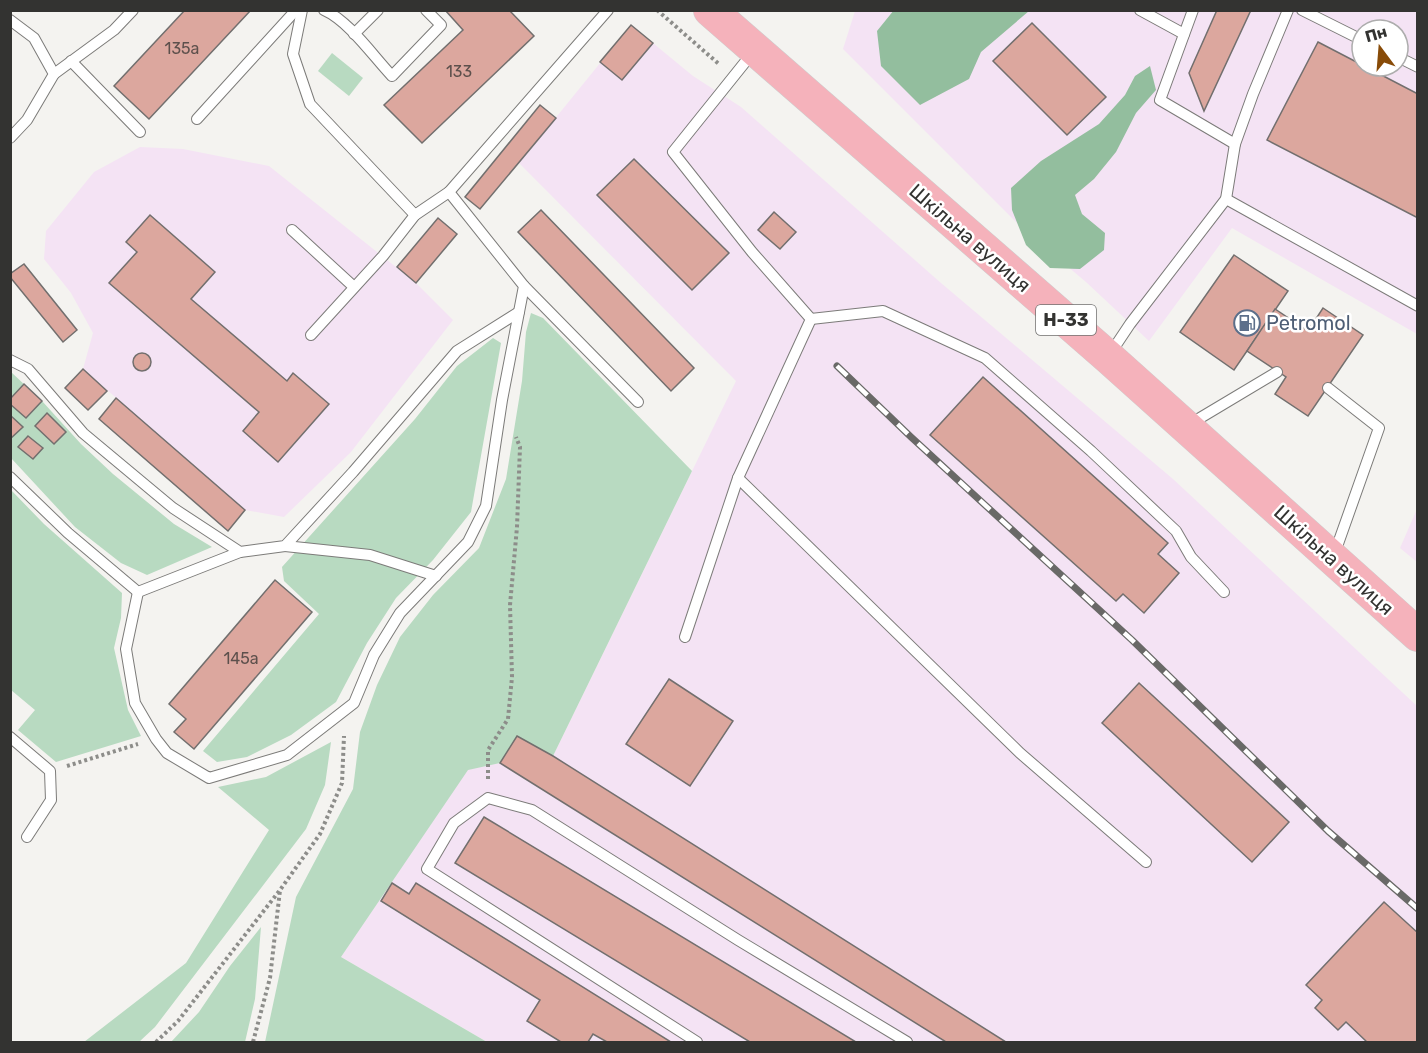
<svg xmlns="http://www.w3.org/2000/svg" width="1428" height="1053" viewBox="0 0 1428 1053" font-family="Rubik,sans-serif">
  <rect width="100%" height="100%" fill="#f4f3f0"/>
  <g fill="#f4e3f4" fill-rule="evenodd">
    <path d="M855 11H1417V334L1232 228 1149 341 1086 282 1022 228 843 49ZM1362 30H1398V66H1362Z"/>
    <polygon points="631,25 693,76 741,107 941,283 1173,479 1417,706 1417,1042 487,1042 341,957 468,769 500,763 517,736 553,756 736,381 519,163"/>
    <polygon points="140,147 183,149 269,166 416,283 453,320 351,452 284,517 245,510 83,369 93,333 71,293 44,259 46,231 94,172"/>
    <polygon points="1417,509 1418,562 1417,562 1400,548"/>
  </g>
  <g fill="#b8dac1">
    <polygon points="332,53 363,78 349,96 318,71"/>
    <polygon points="531,313 543,318 692,471 553,756 517,737 500,763 468,770 341,957 487,1042 265,1042 296,897 353,789 360,732 377,685 400,637 433,595 479,548 506,479 522,381 526,332"/>
    <polygon points="493,338 501,343 471,512 433,560 396,598 367,643 336,702 291,735 247,757 217,762 203,751 319,614 284,581 282,567 415,419 457,366"/>
    <polygon points="11,372 42,401 81,444 113,474 174,524 212,547 147,575 121,563 75,527 11,458"/>
    <polygon points="11,490 44,524 122,593 121,618 114,648 128,710 141,736 56,762 18,730 35,710 11,690"/>
    <polygon points="331,742 325,785 306,829 155,1027 139,1042 84,1042 186,963 269,830 218,787 266,777"/>
    <polygon points="261,927 255,999 245,1042 171,1042 199,1012 230,966"/>
  </g>
  <g fill="#93be9e">
    <polygon points="894,10 1029,10 1029,11 981,52 969,79 920,105 881,66 877,31"/>
    <polygon points="1150,66 1156,90 1136,113 1116,152 1094,179 1075,195 1082,214 1105,233 1104,250 1080,269 1050,268 1026,245 1012,210 1011,188 1041,161 1099,124 1125,95 1135,76"/>
  </g>
  <g fill="#dca79e" stroke="#726f6e" stroke-width="1.5">
    <polygon points="185,10 251,10 149,119 114,86"/>
    <polygon points="445,10 509,10 534,36 422,143 384,105 463,30"/>
    <polygon points="1217,10 1251,10 1204,111 1189,73"/>
    <polygon points="1032,23 1106,97 1067,135 993,61"/>
    <polygon points="631,25 653,43 622,80 600,62"/>
    <polygon points="1318,42 1418,94 1418,218 1267,140"/>
    <polygon points="540,105 556,118 480,209 465,197"/>
    <polygon points="634,159 729,253 692,290 597,195"/>
    <polygon points="541,210 694,368 671,391 518,232"/>
    <polygon points="774,212 796,232 780,249 758,230"/>
    <polygon points="150,215 215,272 191,299 287,381 293,373 329,404 278,462 243,431 259,412 109,283 137,252 126,242"/>
    <polygon points="438,218 457,234 416,283 397,267"/>
    <polygon points="1234,255 1288,291 1234,370 1180,332"/>
    <polygon points="24,264 77,330 63,342 10,277 10,274"/>
    <polygon points="1323,308 1363,335 1308,416 1275,394 1286,377 1247,351 1275,309 1308,331"/>
    <circle cx="142" cy="362" r="9"/>
    <polygon points="83,369 107,391 88,410 65,388"/>
    <polygon points="983,377 1168,543 1158,554 1179,573 1144,613 1123,594 1116,601 930,435"/>
    <polygon points="24,384 42,401 26,418 10,404 10,399"/>
    <polygon points="116,398 245,510 228,531 99,419"/>
    <polygon points="47,413 66,432 54,444 35,426"/>
    <polygon points="10,415 23,427 10,439"/>
    <polygon points="28,436 43,448 33,459 18,447"/>
    <polygon points="275,580 312,612 194,749 174,732 186,719 169,704"/>
    <polygon points="669,679 733,721 690,786 626,744"/>
    <polygon points="1139,683 1289,822 1252,862 1102,723"/>
    <polygon points="517,736 553,756 1006,1042 946,1042 500,763"/>
    <polygon points="484,817 856,1042 750,1042 455,863"/>
    <polygon points="392,883 409,894 416,883 671,1042 607,1042 593,1034 588,1042 561,1042 527,1021 540,1000 381,901"/>
    <polygon points="1384,902 1418,933 1418,1042 1367,1042 1346,1022 1338,1030 1315,1008 1322,1000 1306,985"/>
  </g>
  <g fill="none" stroke-linecap="round" stroke-linejoin="round">
    <g stroke="#7c7b79" stroke-width="12">
      <g id="service">
        <polyline points="302,10 293,54 310,104 415,215"/>
        <path d="M324 10C349 21 373 56 392 76L441 25 426 10"/>
        <polyline points="1140,10 1184,34"/>
        <polyline points="1193,10 1160,100 1235,144"/>
        <polyline points="1302,10 1362,40"/>
        <polyline points="10,20 34,38 54,74 27,120 10,138"/>
        <polyline points="354,34 378,10"/>
        <polyline points="1398,57 1418,67"/>
        <polyline points="71,61 140,132"/>
        <polyline points="54,74 114,30 133,10"/>
        <polyline points="197,119 296,10"/>
        <polyline points="1226,199 1418,306"/>
        <polyline points="292,230 354,287"/>
        <polyline points="524,286 638,402"/>
        <polyline points="811,319 883,311 985,358 1091,451 1176,531 1191,557 1224,592"/>
        <polyline points="311,335 383,256 415,215 449,192"/>
        <polyline points="1110,354 1130,324 1226,199 1235,144 1253,94 1288,10"/>
        <polyline points="10,360 28,369 83,433 173,508 240,552 285,546 353,472 457,351 519,312"/>
        <polyline points="1328,388 1379,428 1334,555"/>
        <polyline points="1190,424 1277,372"/>
        <polyline points="10,477 68,533 138,592 240,552"/>
        <polyline points="738,478 1020,753 1146,862"/>
        <polyline points="285,546 370,555 436,576"/>
        <polyline points="138,592 126,649 135,703 156,739 167,753 209,778 287,755 354,703 374,655 400,613 468,542 486,506 502,400 524,286 449,192 608,10"/>
        <polyline points="685,637 738,478 811,319 752,252 673,152 754,51"/>
        <polyline points="10,737 50,771 51,800 27,837"/>
        <polyline points="697,1042 427,869 454,823 488,798 532,810 738,940 907,1042"/>
      </g>
    </g>
    <g stroke="#cecece" stroke-width="34">
      <polyline id="primary" points="710,10 1108,357 1418,635"/>
    </g>
    <g stroke="#8d8d8a" stroke-width="4" stroke-dasharray="3 3" stroke-linecap="butt">
      <polyline points="657,10 720,65"/>
      <polyline points="67,766 138,744"/>
      <polyline points="488,779 488,750 508,719 512,677 510,605 517,527 520,447 516,437"/>
      <polyline points="156,1042 178,1021 280,890 320,834 342,783 344,736"/>
      <polyline points="253,1042 270,978 280,890"/>
    </g>
    <use href="#service" stroke="#fff" stroke-width="10"/>
    <use href="#primary" stroke="#f5b2bb" stroke-width="33"/>
    <g stroke="#696967" stroke-width="7">
      <polyline id="rail" points="837,366 911,437 1132,640 1328,831 1418,909"/>
    </g>
    <use href="#rail" stroke="#fff" stroke-width="4.5" stroke-dasharray="14" stroke-linecap="butt"/>
  </g>
  <defs>
    <g id="fuel-ring" transform="scale(1.35)"><circle r="9.5" fill="#fff" stroke="#5c6f8a" stroke-width="1.5"/><path d="M-5.5-6h7V0h2V4h1.3V-2.5L3-4.5l.8-.8L6-3V5H2.5V1h-1V6h-7ZM-4.2-4.7v3.2H.2V-4.7Z" fill="#5c6f8a"/></g>
  </defs>
  <g fill-rule="evenodd">
    <use href="#fuel-ring" x="1247" y="323"/>
  </g>
  <g text-anchor="middle" stroke-width="5" stroke-linejoin="round" paint-order="stroke">
    <g font-size="16" fill="#5d504c">
      <text x="182" y="54">135а</text>
      <text x="459" y="77">133</text>
      <text x="241" y="664">145а</text>
    </g>
    <rect fill="#fff" stroke="#70706f" stroke-width="1.5" x="1036" y="305" width="60" height="30" rx="4.5"/>
    <g font-size="18" font-weight="bold" fill="#333331">
      <text x="1066" y="326">Н-33</text>
    </g>
    <g font-size="20" fill="#333331" stroke="#fff">
      <text transform="translate(970 238) rotate(41)" y="7">Шкільна вулиця</text>
      <text transform="translate(1334 560) rotate(42)" y="7">Шкільна вулиця</text>
    </g>
    <g font-size="20" fill="#4e5e75" stroke="#fff" text-anchor="start">
      <text x="1266" y="330">Petromol</text>
    </g>
  </g>
  <rect width="1428" height="1053" fill="none" stroke="#333331" stroke-width="24"/>
  <g transform="translate(1380 48) rotate(344)"><circle r="28" fill="#ffffff" stroke="#adadad" stroke-width="1.5"/>
  <path d="M0-4.5L10 22L0 15L-10 22Z" fill="#884b08"/>
  <text y="-9" font-size="16" font-weight="bold" text-anchor="middle" fill="#333331">Пн</text>
  </g>
</svg>
